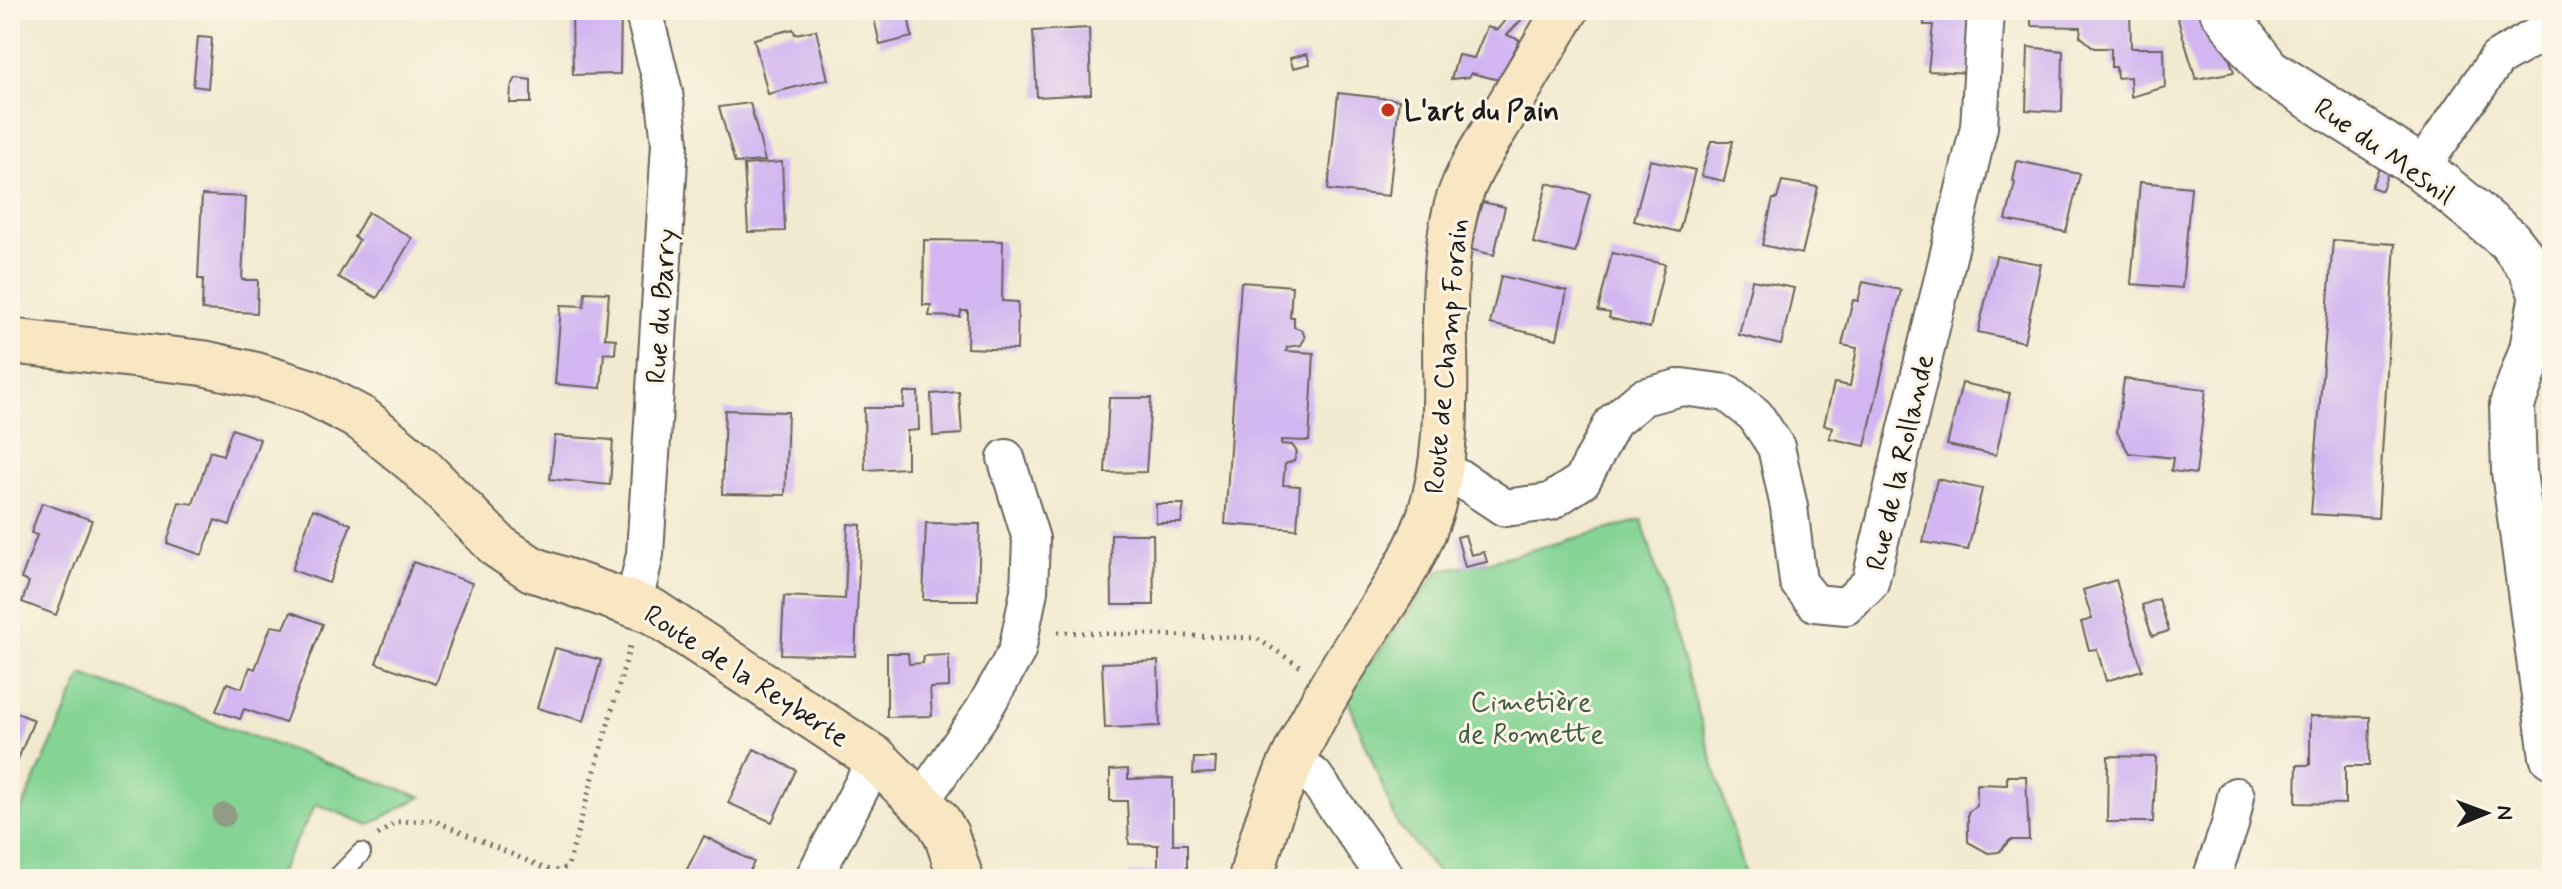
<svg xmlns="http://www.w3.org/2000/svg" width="2562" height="889" viewBox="0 0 2562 889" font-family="Mynerve,sans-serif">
  <rect width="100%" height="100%" fill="#fcf5e5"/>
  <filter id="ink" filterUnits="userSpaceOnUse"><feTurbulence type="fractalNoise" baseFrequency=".0125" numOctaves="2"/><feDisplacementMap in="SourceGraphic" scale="16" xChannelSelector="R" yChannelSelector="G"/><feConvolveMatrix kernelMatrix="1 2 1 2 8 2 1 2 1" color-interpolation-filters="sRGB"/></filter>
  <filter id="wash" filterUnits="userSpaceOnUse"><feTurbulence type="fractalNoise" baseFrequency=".006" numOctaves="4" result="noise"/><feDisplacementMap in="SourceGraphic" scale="32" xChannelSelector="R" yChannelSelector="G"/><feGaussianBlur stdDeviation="1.8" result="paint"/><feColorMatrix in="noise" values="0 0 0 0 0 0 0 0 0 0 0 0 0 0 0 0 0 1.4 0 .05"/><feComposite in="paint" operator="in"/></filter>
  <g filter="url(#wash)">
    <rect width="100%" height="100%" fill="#f2ead0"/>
    <g fill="#85d494" stroke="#507858" stroke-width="2">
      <polygon points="1642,520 1747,879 1442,879 1397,823 1346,695 1440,570 1487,562"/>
      <polygon points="82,675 421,797 369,825 316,804 276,879 10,879 10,835"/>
    </g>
    <g id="blocks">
      <g fill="#d2b5f1">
        <polygon points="572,10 621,10 620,74 573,75"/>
        <polygon points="875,10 907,10 912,37 880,45 873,14 876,13"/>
        <polygon points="1513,10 1528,10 1526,15 1507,35 1520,40 1499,80 1471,73 1469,77 1451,79 1458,55 1474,58 1487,27 1497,30"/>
        <polygon points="1925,10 1978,10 1973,73 1928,71 1933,25 1924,25"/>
        <polygon points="2031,10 2130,10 2131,48 2164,48 2165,87 2131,97 2130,77 2117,78 2116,67 2111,67 2111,48 2094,48 2080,36 2081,27 2031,26"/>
        <polygon points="2175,10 2206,10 2223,39 2234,72 2196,79"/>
        <polygon points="1089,28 1091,94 1037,97 1033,31"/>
        <polygon points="793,29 795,34 816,30 828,79 768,94 754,39"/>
        <polygon points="198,37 212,38 208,88 193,86"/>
        <polygon points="2028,47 2063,51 2062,112 2026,110"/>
        <polygon points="1307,54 1310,64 1293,68 1290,58"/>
        <polygon points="516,78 531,80 531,103 510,103 511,87"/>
        <polygon points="1338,93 1399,100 1389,196 1328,190"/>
        <polygon points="750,103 765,161 735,163 719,107"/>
        <polygon points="1711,141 1733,141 1724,181 1701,176"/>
        <polygon points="1650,160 1695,170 1679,232 1634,221"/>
        <polygon points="2017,161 2080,174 2066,232 2006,220 2015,183 2013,181"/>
        <polygon points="782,162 785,231 748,232 744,165"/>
        <polygon points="2379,169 2388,172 2382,191 2371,187"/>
        <polygon points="1782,181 1818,187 1802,254 1762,245 1773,199 1777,199"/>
        <polygon points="2140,182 2191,187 2182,288 2131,284"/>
        <polygon points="1547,183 1590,194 1575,253 1533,243"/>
        <polygon points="202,195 246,197 242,280 258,280 257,313 202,310 203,279 198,279"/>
        <polygon points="1482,202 1505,207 1494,255 1469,249"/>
        <polygon points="368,212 412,238 377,298 338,277 359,240 354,237"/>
        <polygon points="924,240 1003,241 1002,301 1018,302 1017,350 967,348 968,311 961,311 960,317 929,316 931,305 923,305"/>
        <polygon points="2333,240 2395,244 2378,518 2311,514"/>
        <polygon points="1612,253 1665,264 1650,328 1609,318 1610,313 1598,311"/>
        <polygon points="1996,256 2041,264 2024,342 1978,332"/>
        <polygon points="1501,276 1567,291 1557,339 1490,324"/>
        <polygon points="1752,280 1794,288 1781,345 1739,335"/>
        <polygon points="1241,282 1292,286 1290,317 1294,317 1294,327 1302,330 1305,338 1301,345 1287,347 1286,351 1314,353 1309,441 1281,440 1281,444 1292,445 1297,452 1294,461 1285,464 1283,485 1300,486 1297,529 1225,524"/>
        <polygon points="1863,282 1901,290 1865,446 1829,438 1833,427 1824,425 1834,383 1850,386 1857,348 1842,345 1853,300 1858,301"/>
        <polygon points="585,292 609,293 605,338 616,339 615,354 604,353 601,388 555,384 561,305 584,306"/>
        <polygon points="2124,379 2206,389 2196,474 2171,471 2173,458 2129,453 2117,432"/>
        <polygon points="1962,383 2010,393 1996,455 1947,445"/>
        <polygon points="904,392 918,392 919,430 907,431 907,468 865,470 864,408 903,408"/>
        <polygon points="959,392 962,434 933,436 931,394"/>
        <polygon points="1109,398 1151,398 1146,472 1105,473"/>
        <polygon points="725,410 788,412 785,495 722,494"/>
        <polygon points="232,429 260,439 230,525 215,520 202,555 167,543 179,502 193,504 210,451 223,455"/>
        <polygon points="555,436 613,440 610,485 550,479"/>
        <polygon points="1937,479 1982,489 1968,550 1923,542"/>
        <polygon points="42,503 92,520 56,615 22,602 29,582 21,579 37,535 31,533"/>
        <polygon points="1156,504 1184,504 1181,523 1156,523"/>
        <polygon points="313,509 351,524 329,583 292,570"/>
        <polygon points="926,523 980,524 978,600 923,600"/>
        <polygon points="848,524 861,525 855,656 781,654 784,596 845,599"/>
        <polygon points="1111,534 1153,534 1154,605 1112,605"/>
        <polygon points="1465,535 1471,555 1484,552 1487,562 1465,567 1457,537"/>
        <polygon points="413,562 472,583 436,684 376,663"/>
        <polygon points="2116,580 2142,670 2106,681 2097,649 2089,650 2081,622 2092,619 2083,590"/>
        <polygon points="2159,599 2169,631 2152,636 2142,605"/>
        <polygon points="291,612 323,624 285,723 244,709 240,719 216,711 227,683 242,688 250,667 255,669 271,626 284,628"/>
        <polygon points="555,648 601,660 584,721 537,708"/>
        <polygon points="887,653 908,653 909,664 923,663 924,656 949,655 949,687 930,688 932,716 887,717"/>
        <polygon points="1158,661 1160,726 1105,728 1102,663"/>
        <polygon points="10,710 34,720 10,779"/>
        <polygon points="2310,716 2370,717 2369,766 2345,766 2345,804 2296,803 2297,765 2310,765"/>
        <polygon points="754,749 796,770 772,822 728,803"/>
        <polygon points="2108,756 2156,757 2153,822 2107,822"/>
        <polygon points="1194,758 1216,758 1215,773 1193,774"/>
        <polygon points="1128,769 1128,779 1173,778 1173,844 1187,844 1187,875 1171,874 1171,879 1129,879 1129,873 1158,872 1158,845 1129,844 1127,801 1110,801 1110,770"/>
        <polygon points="2007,776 2026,776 2029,840 2010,840 1999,852 1988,853 1968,842 1968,812 1977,806 1977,784 2007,785"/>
        <polygon points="704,836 754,862 746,879 682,879"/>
      </g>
    </g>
  </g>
  <g filter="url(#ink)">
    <use href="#blocks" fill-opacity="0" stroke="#67645b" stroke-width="2"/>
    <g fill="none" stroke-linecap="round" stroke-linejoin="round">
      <g stroke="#67645b" stroke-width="22">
        <polyline id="service" points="336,879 361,853"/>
      </g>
      <g stroke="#67645b" stroke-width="40">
        <g id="minor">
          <polyline points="2421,168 2497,59 2552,27"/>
          <polyline points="1440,474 1461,479 1505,508 1550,502 1582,481 1613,422 1643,397 1682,387 1727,393 1755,415 1776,447 1789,507 1798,582 1815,603 1846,606 1870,583 1979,127 1986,10"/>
          <polyline points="634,603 645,554 670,143 664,92 643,10"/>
          <polyline points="1291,760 1314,776 1387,879"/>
          <polyline points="921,801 983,711 1017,651 1029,591 1031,539 1006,458"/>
          <polyline points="813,879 876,759"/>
          <polyline points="2211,879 2230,825 2236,796"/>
        </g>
      </g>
      <g stroke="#67645b" stroke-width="48">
        <polyline id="tertiary" points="2222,10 2268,70 2421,168 2509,240 2530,267 2542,295 2532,349 2512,405 2514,472 2552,756"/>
      </g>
      <g stroke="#67645b" stroke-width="48">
        <g id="secondary">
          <polyline points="10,341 203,363 256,375 311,392 362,419 417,464 499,547 532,569 652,611 876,759 937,819 946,834 961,879"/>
          <path d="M1251 879C1270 797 1307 724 1351 654 1379 610 1413 566 1429 517 1461 421 1432 315 1454 217 1461 181 1482 150 1501 119 1522 83 1544 46 1566 10"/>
        </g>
      </g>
      <g stroke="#67645b" stroke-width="5" stroke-dasharray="2 6" stroke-linecap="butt">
        <polyline points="1058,632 1256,638 1300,666"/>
        <polyline points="378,835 396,822 433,820 546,869 559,871 568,866 630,646"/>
      </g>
      <use href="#service" stroke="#fff" stroke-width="18"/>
      <use href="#minor" stroke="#fff" stroke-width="36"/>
      <use href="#tertiary" stroke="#fff" stroke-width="44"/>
      <use href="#secondary" stroke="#f9e7c3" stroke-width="44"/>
    </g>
    <circle fill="#919c84" cx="224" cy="815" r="12"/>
  </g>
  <circle fill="#c8321e" stroke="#fcf5e5" stroke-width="3" cx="1388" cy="110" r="8"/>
  <g text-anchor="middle" stroke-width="6" stroke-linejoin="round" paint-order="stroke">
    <g font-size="28" font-weight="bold" fill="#1c1c1c" stroke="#fcf5e5" text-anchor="start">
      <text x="1404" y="120">L'art du Pain</text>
    </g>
    <g font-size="28" fill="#1c1c1c" stroke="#fcf5e5">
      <text transform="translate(2385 150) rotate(35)" y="10">Rue du Mesnil</text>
      <text transform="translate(660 306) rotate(-86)" y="10">Rue du Barry</text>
      <text transform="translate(1445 356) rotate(-85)" y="10">Route de Champ Forain</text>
      <text transform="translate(1899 462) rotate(-77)" y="10">Rue de la Rollande</text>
      <text transform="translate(747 675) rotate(33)" y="10">Route de la Reyberte</text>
    </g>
    <g font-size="28" fill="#415c46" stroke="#fcf5e5">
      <text x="1531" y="711">Cimetière<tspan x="1531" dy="32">de Romette</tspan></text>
    </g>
  </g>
  <rect width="2562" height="889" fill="none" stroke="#fcf5e5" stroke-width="40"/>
  <g transform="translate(2486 813) rotate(89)" stroke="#fcf5e5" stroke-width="6" paint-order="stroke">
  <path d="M0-6L14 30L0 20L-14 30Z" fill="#1c1c1c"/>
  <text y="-12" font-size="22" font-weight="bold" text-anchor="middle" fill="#1c1c1c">N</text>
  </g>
</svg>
